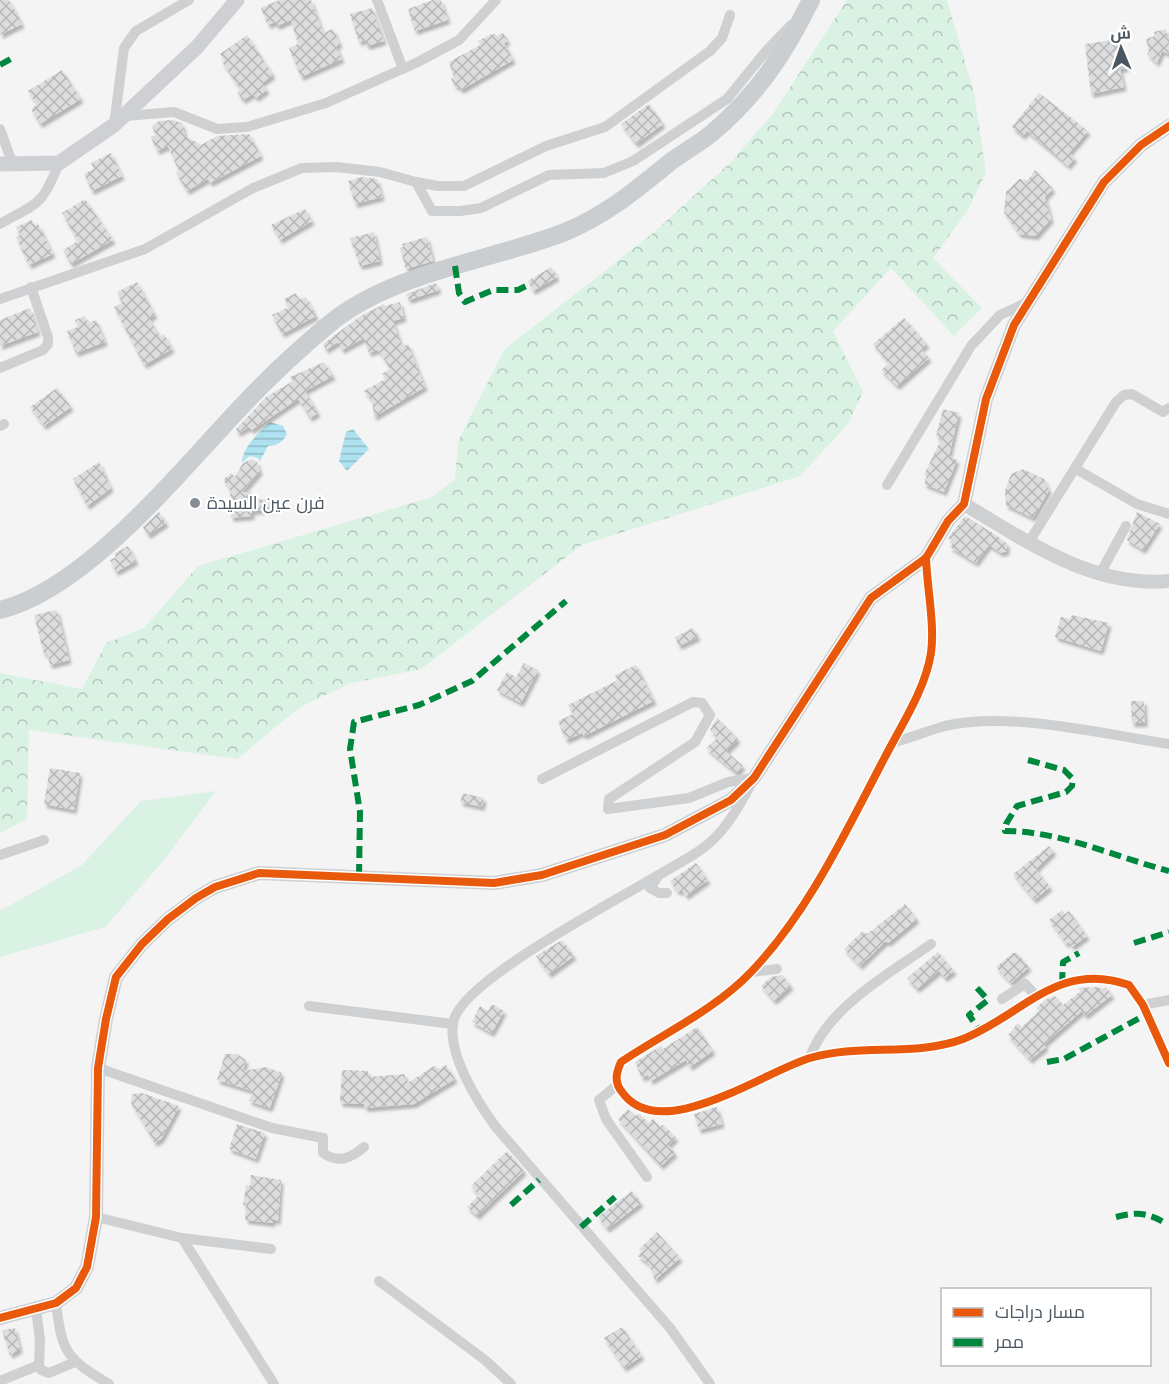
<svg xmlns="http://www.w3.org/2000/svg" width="1169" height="1384" viewBox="0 0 1169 1384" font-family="Inter,Cairo,sans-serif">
  <defs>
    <pattern id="forest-crowns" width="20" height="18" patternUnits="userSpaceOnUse" patternTransform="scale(1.5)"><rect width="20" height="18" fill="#d9f2e3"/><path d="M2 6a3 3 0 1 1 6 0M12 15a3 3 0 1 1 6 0" fill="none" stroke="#b2c7bb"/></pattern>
    <pattern id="water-rules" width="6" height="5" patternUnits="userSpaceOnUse" patternTransform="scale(1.5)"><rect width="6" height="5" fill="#aee2f0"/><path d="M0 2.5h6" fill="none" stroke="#90bac6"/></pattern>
    <pattern id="building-cross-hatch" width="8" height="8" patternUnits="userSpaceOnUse" patternTransform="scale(1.5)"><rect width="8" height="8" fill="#ddddde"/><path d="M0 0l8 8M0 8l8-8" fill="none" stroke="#b5b6b7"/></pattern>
    <filter id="shadow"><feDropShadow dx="2.5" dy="4" stdDeviation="1.5" flood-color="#0004"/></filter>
  </defs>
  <rect width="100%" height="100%" fill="#f4f4f4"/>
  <polygon fill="#d9f2e3" points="216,791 163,861 105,927 0,957 0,911 82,865 141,801"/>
  <polygon fill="url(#forest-crowns)" points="847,0 947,0 974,93 986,172 968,210 933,258 982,308 954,336 891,268 833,331 863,392 848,424 800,476 582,545 421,669 351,683 300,707 237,759 29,730 27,819 0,833 0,673 82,689 106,643 144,628 198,566 432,497 455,479 458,441 504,350 653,233 730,163 774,112"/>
  <g fill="url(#water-rules)">
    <path d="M270 422 283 426 287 434C282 443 278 445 268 446L260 461 258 458 250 456 242 462C243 446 259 433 270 422Z"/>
    <polygon points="353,429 369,449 347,471 339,461 346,432"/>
  </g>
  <g fill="url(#building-cross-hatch)" filter="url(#shadow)">
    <polygon points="0,0 9,0 22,24 0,35"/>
    <polygon points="279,0 311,0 323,33 333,29 340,44 336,46 342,59 301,77 289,48 298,44 291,20 277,26 275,22 268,25 261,8"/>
    <polygon points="433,0 441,0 448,20 415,31 408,9"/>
    <polygon points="372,8 384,41 367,46 365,40 359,42 350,14"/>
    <polygon points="1166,29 1166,37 1169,36 1169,54 1162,51 1157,63 1147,54 1149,51 1146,39 1155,36 1154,32"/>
    <polygon points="503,33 508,41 504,43 513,60 461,90 458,86 456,87 451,79 454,77 449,62 480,45 478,41 490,35 495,34 497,36"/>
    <polygon points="247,35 273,75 262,83 267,90 256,98 253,94 243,100 237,92 241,90 222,62 225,61 220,54"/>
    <polygon points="1119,39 1126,68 1120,69 1124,87 1091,94 1085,44"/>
    <polygon points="62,70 81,99 40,124 31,109 37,105 28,91"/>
    <polygon points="1039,93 1088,131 1069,153 1075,158 1068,166 1027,131 1023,136 1012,127"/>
    <polygon points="649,104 663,124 636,144 621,124"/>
    <polygon points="173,120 182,123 185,136 201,145 217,136 249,134 261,156 210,183 208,179 187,191 176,173 179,171 168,146 157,151 151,137 156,135 152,126 159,121"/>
    <polygon points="111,153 122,176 92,191 84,174 94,169 91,163"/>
    <polygon points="1035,170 1053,189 1045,197 1051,219 1036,236 1019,234 1004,212 1006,192 1019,179 1028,180"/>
    <polygon points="361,177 377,179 382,197 355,204 348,181"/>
    <polygon points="85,199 113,240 71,264 63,250 78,241 62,213"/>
    <polygon points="305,209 312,221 280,240 271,225"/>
    <polygon points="32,220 35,226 38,224 53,254 29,265 16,237 20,235 16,227"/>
    <polygon points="374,232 380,261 360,266 350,238"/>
    <polygon points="427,237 433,261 406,269 400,248 403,247 402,244"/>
    <polygon points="551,267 557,277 533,291 528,281"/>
    <polygon points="137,282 155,315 149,318 160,337 164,334 172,349 144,365 114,307 122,303 117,292"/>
    <polygon points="436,283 439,290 409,300 406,294"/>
    <polygon points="296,293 299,300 306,297 316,316 282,334 272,315 289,307 284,299"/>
    <polygon points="400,302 404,318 393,321 402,347 408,344 425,387 374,417 372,400 364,391 385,379 382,374 390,369 380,352 377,350 369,353 364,338 342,350 338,342 326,350 323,344 359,317 384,304 385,306"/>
    <polygon points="30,308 38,332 0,346 0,320"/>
    <polygon points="85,316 88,323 96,320 105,342 76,353 67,331 78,327 75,320"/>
    <polygon points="904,318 927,344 921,349 929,358 897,386 881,370 889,363 873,344"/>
    <polygon points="324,362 333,376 305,391 318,413 310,418 298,399 252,430 249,427 238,433 236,429 266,397 293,381 290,377"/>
    <polygon points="57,388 71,407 44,426 30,407"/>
    <polygon points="943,409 959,413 949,456 957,460 944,492 924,484 927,476 924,475 942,437 936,436"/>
    <polygon points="252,459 257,462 260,471 242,492 251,492 245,506 252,500 270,499 271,509 252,511 252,516 231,518 230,489 223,480 231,473 235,477 243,463"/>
    <polygon points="99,462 111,488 87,506 73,479"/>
    <polygon points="1023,469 1044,479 1049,490 1033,518 1006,505 1005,491 1011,474"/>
    <polygon points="159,512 166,523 148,535 143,527"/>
    <polygon points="1137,512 1160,524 1143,550 1127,540"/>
    <polygon points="965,516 996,535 1007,544 1007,551 1001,553 989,545 976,563 950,547 954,542 948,538"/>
    <polygon points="128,546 136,561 116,572 110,560 116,557 114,554"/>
    <polygon points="57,610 69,660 50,665 47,653 44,654 34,615"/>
    <polygon points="1072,615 1109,623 1101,651 1055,637 1061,617 1070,619"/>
    <polygon points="693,628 698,637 679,646 675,637"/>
    <polygon points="524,663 538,670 521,703 497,690 507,672 516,677"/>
    <polygon points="636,665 654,701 584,736 582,733 566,740 558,721 573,714 568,705 618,680 615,675"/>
    <polygon points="1131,701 1144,701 1145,723 1132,723"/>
    <polygon points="717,718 738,739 726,751 743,766 736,773 706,748 718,737 710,730"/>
    <polygon points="50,768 80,773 74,810 44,804"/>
    <polygon points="463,793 484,798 482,807 460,802"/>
    <polygon points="1049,846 1054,851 1036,869 1050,887 1034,900 1013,874"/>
    <polygon points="696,863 708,880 686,896 682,890 678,892 670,881"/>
    <polygon points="905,904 917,919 888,943 886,941 860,966 844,949 863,931 866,934 871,931"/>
    <polygon points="1062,910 1065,914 1069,911 1087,936 1072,947 1069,942 1066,944 1049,920"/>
    <polygon points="562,940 574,956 549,974 536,956"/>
    <polygon points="938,952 954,971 945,978 939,971 917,989 907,978"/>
    <polygon points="1013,953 1017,953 1029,967 1011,983 996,967"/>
    <polygon points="782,975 791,986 774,1001 761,986 771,977"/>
    <polygon points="1099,987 1101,989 1106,987 1112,995 1085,1016 1082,1011 1044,1044 1046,1047 1030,1060 1008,1035 1018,1023 1022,1027 1039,1011 1036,1008 1045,1000 1055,996 1063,1005 1081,991 1078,988"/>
    <polygon points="492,1004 504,1011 492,1033 472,1022 480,1006 488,1011"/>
    <polygon points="697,1027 713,1051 690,1067 686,1060 651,1081 648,1075 642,1078 635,1062 661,1046 663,1049"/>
    <polygon points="225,1054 237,1054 246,1060 243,1071 266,1067 282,1073 270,1108 249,1101 253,1091 217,1080"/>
    <polygon points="446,1065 455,1079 414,1104 365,1108 364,1104 340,1103 342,1070 368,1071 368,1077 405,1074 406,1084 434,1066 440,1069"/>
    <polygon points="142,1093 179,1106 162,1138 155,1143 131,1103 132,1094"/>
    <polygon points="717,1107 722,1124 699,1130 694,1114"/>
    <polygon points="628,1109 635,1116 640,1114 648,1123 653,1119 660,1127 663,1125 676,1138 668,1145 675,1153 661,1166 618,1119"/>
    <polygon points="237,1124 265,1133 256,1159 229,1149"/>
    <polygon points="507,1151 524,1171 477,1216 467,1207 479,1195 471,1186"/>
    <polygon points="251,1175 281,1180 278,1221 273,1219 273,1223 246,1220 245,1217 246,1205 243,1205 246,1185 250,1186"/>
    <polygon points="632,1191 641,1203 607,1229 598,1217"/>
    <polygon points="657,1232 680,1258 655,1280 649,1264 638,1256 642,1252 639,1249"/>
    <polygon points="622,1327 642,1356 624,1368 604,1338"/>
    <polygon points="15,1328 20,1349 10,1355 2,1330"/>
  </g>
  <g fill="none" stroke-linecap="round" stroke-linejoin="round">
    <g stroke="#ced0d2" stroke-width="10">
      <polyline points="377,0 403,69"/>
      <polyline points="126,116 174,112 217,129 247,127 326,103 418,62 459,40 496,0"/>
      <polyline points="114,125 124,48 136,31 189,0"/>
      <polyline points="0,129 12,162"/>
      <polyline points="416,182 438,186 464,186 546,146 605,127 710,51 722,38 730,15"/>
      <path d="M0 224C39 202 42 206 59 163"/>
      <polyline points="0,299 145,249 253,188 302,168 336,167 380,172 416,182 432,211 460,211 481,208 549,175 604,173 633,161 727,99 767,50 791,25"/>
      <polyline points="0,368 43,350 48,344 48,337 31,287"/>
      <polyline points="0,426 4,424"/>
      <polyline points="1076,469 1137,504 1169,514"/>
      <polyline points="887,485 971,346 1000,315 1026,303"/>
      <polyline points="1029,542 1116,402 1124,395 1132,394 1163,412 1169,408"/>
      <path d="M926 558C927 588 935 625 931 653 925 690 902 724 885 757 847 829 809 912 751 972 715 1010 664 1033 621 1062 616 1073 614 1082 622 1092 660 1146 765 1071 810 1058 859 1043 915 1057 963 1039 1023 1015 1058 960 1129 985L1143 1005 1169 1063"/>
      <polyline points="1101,572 1126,526"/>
      <path d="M892 743C910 738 927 731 945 726 1011 711 1103 734 1169 744"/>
      <polyline points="542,779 693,702 702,703 710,715 695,742 609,799 608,809 689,798 728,782 754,778"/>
      <polyline points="0,855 44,840"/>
      <polyline points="659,875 650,888 659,893 667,893"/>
      <polyline points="751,972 777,969"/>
      <polyline points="1002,999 1025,984 1036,996"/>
      <polyline points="1143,1005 1169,1000"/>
      <polyline points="309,1006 453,1024"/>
      <path d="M810 1057C828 1007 889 974 931 944"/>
      <path d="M98 1068 272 1128 323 1138V1153C339 1164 351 1158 364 1147"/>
      <polyline points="617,1085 599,1100 606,1119 647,1177"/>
      <polyline points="96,1217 182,1238 271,1249"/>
      <polyline points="182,1238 274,1384"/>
      <polyline points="379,1281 485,1360 511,1384"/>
      <path d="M56 1303C62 1353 66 1358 109 1384"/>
      <polyline points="39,1365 41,1370 49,1373 75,1362"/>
      <polyline points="0,1381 39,1365 40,1340 36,1309"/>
      <path d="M710 1384 670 1328 495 1126C477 1101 448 1055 453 1023 459 977 655 881 699 851 723 835 738 809 751 784"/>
    </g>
    <g stroke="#ced0d2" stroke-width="14">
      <path d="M964 504C1026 541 1093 588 1169 581"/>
      <polyline points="0,1318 56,1303 76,1288 87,1267 96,1217 98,1068 106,1019 116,977 142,944 168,919 196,898 215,887 259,873 494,883 542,875 665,835 731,800 754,778 871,598 926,558 948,521 964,504 986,399 1014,325 1104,182 1141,145 1169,126"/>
    </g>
    <polyline stroke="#ced0d4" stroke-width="15" points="0,164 59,163 114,125 197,47 237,0"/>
    <path stroke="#caced1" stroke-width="18" d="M0 610C86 589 180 471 241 407 268 378 298 350 328 325 391 272 491 261 565 232 605 216 637 189 669 163 683 152 699 144 712 133 758 94 785 53 811 0"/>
    <g stroke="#00873e" stroke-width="6" stroke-dasharray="12 6" stroke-linecap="butt">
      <polyline points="0,65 14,57"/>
      <polyline points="455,266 459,293 465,302 493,290 518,290 526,286"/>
      <path d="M1028 760 1064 770 1073 779 1072 786 1066 792 1017 806 1006 824 1005 831C1061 831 1115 857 1169 871"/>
      <polyline points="359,876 360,812 350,749 354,722 419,705 472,681 566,601"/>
      <polyline points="1134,943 1169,932"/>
      <polyline points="1062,984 1063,962 1079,953"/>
      <polyline points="977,988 988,1000 969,1015 980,1031"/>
      <polyline points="1047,1062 1064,1059 1147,1014"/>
      <polyline points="511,1205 539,1180"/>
      <path d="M1116 1217C1135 1212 1147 1212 1165 1223"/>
      <polyline points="581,1227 615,1197"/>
    </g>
    <g stroke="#fff" stroke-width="11">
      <g id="cycleway">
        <path d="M926 558C927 588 935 625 931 653 925 690 902 724 885 757 847 829 809 912 751 972 715 1010 664 1033 621 1062 616 1073 614 1082 622 1092 660 1146 765 1071 810 1058 859 1043 915 1057 963 1039 1023 1015 1058 960 1129 985L1143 1005 1169 1063"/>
        <polyline points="0,1318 56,1303 76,1288 87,1267 96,1217 98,1068 106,1019 116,977 142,944 168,919 196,898 215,887 259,873 494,883 542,875 665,835 731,800 754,778 871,598 926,558 948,521 964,504 986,399 1014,325 1104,182 1141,145 1169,126"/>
      </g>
    </g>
    <use href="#cycleway" stroke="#e8590c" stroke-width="8"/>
  </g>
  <circle fill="#868d94" stroke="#fff" stroke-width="2" cx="195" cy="503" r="6"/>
  <g text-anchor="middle" stroke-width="4.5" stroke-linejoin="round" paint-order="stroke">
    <g font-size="18" fill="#4a5661" stroke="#fff" text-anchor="start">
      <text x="207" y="509">فرن عين السيدة</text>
    </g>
  </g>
  <rect x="941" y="1288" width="210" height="78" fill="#ffffff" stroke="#b7bbc0" stroke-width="1.5"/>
  <rect x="953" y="1308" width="30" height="9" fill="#e8590c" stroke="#b7bbc0" stroke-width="1.5"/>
  <text x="995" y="1318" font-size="18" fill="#4a5661">مسار دراجات</text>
  <rect x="953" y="1338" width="30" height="9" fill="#00873e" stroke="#b7bbc0" stroke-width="1.5"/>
  <text x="995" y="1348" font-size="18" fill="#4a5661">ممر</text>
  <g transform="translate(1121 48) rotate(358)" stroke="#ffffff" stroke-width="4.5" paint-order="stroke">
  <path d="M0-4.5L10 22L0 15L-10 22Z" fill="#4a5661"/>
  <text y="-9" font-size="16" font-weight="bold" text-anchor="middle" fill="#4a5661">ش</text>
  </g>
</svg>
